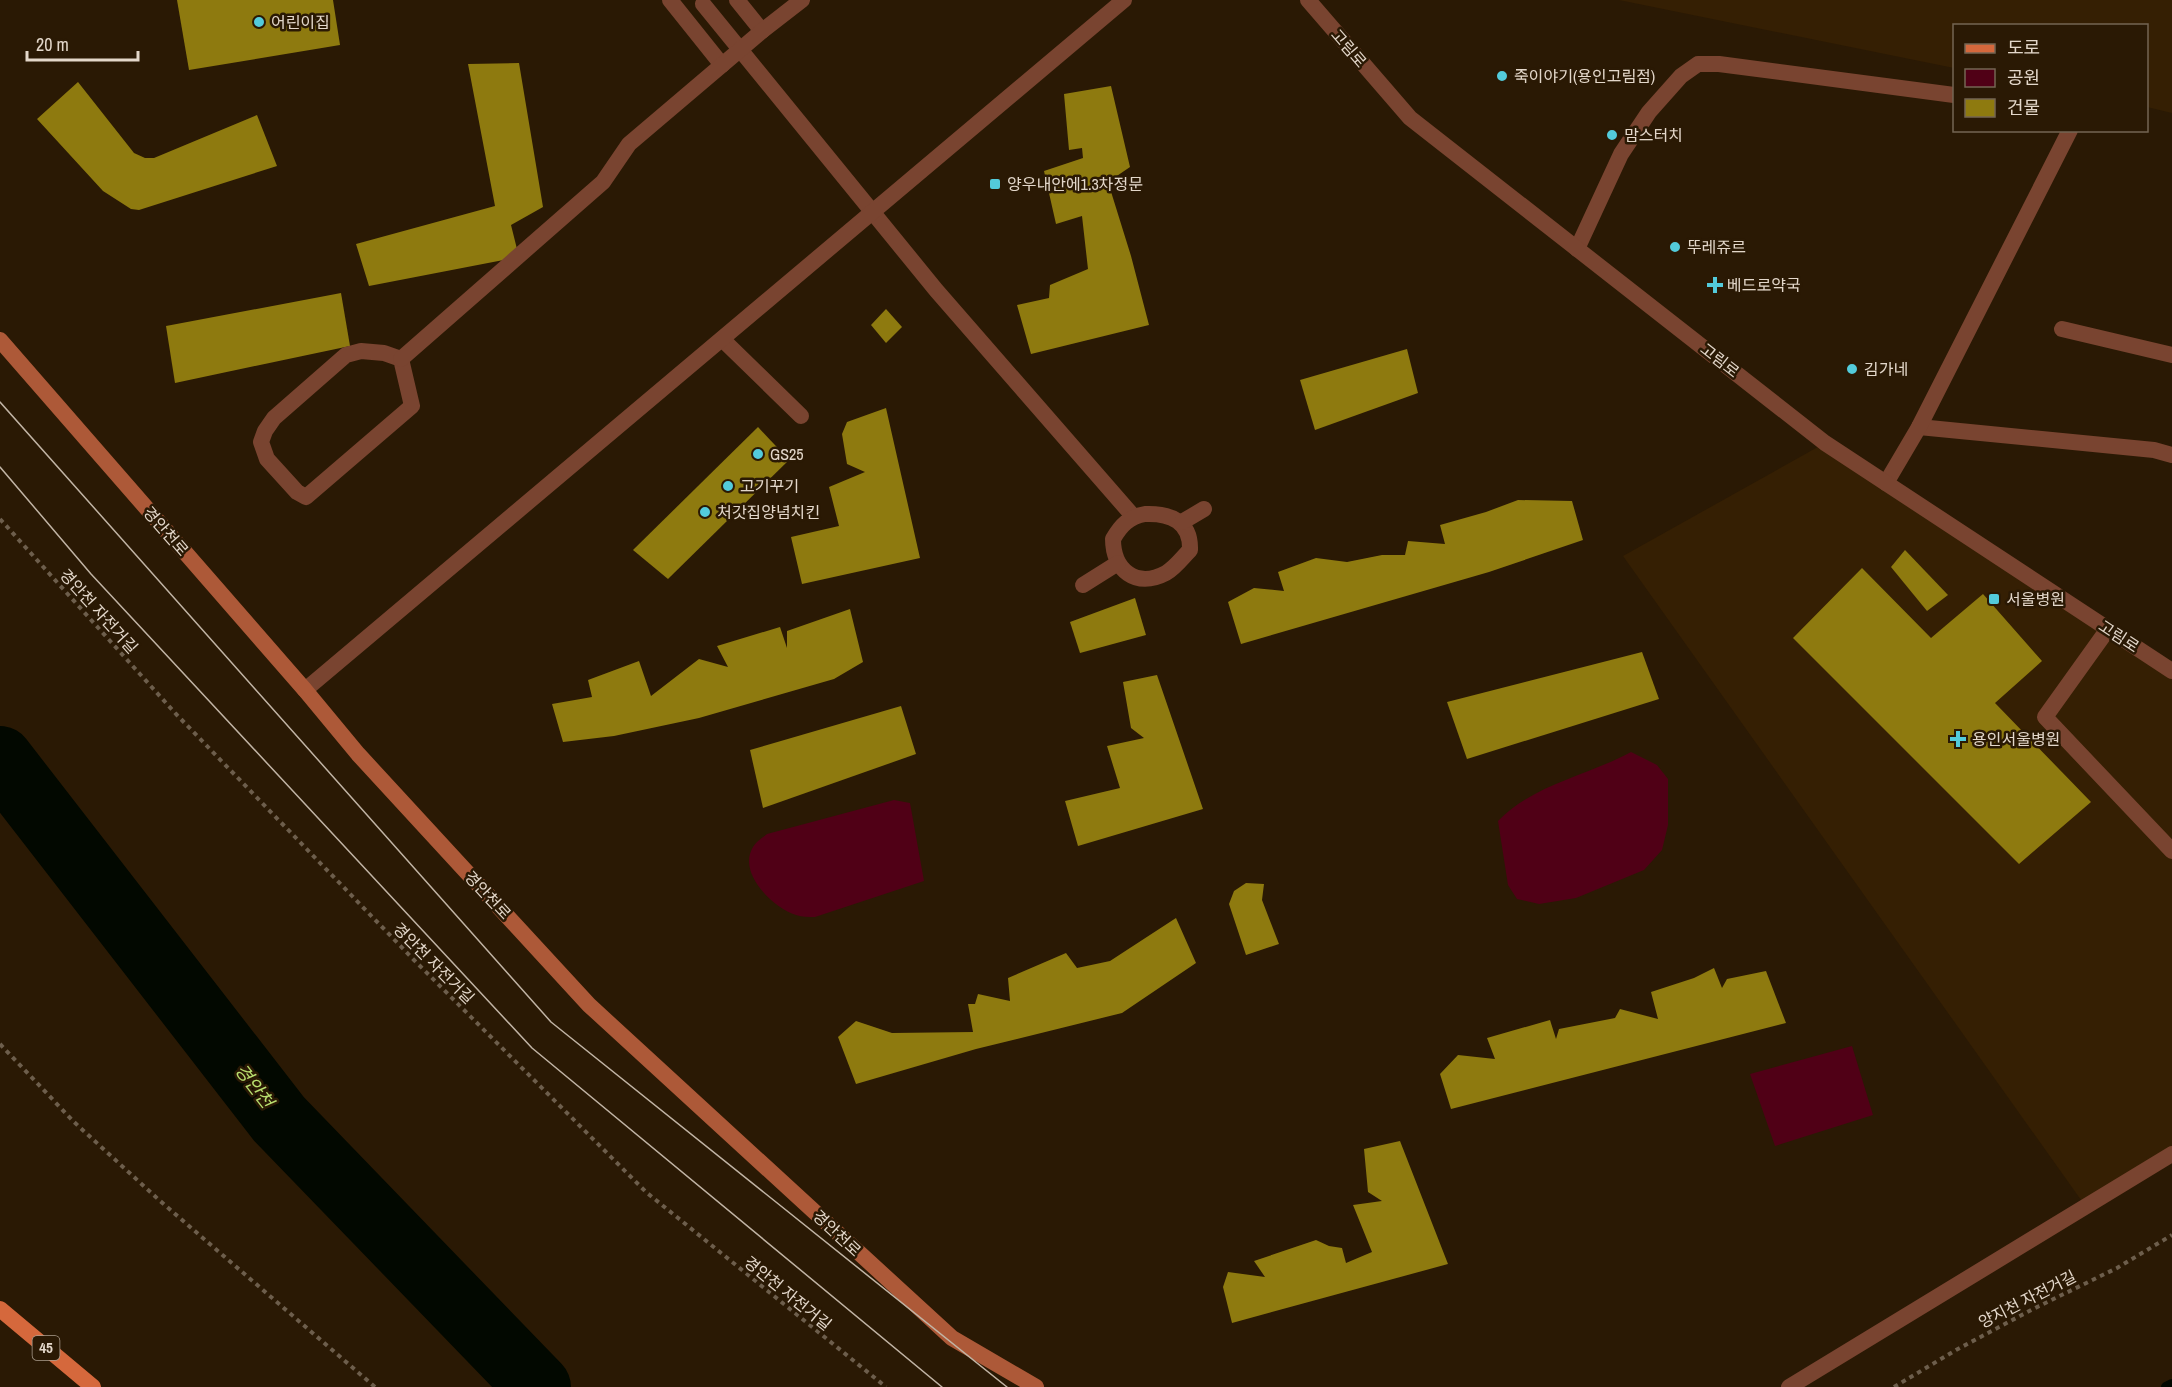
<svg xmlns="http://www.w3.org/2000/svg" width="2172" height="1387" viewBox="0 0 2172 1387" font-family="'Archivo Narrow','Noto Sans KR',sans-serif">
  <rect width="100%" height="100%" fill="#2a1904"/>
  <g fill="#351f03">
    <polygon points="1619,0 2172,0 2172,113 2147,107 2146,26 1954,26 1954,68"/>
    <polygon points="1825,443 2172,673 2172,1154 2086,1207 1623,556"/>
  </g>
  <g fill="#500016">
    <path d="M1631 752 1657 765 1668 779V825L1662 850 1644 870 1576 898 1539 904 1517 899 1508 885 1498 821C1534 784 1587 776 1631 752Z"/>
    <path d="M894 800 910 803 924 881 815 917C809 917 802 917 796 915 773 908 737 873 753 847 756 842 762 838 767 834Z"/>
    <polygon points="1852,1046 1873,1115 1775,1146 1750,1074"/>
  </g>
  <g fill="none" stroke-linecap="round" stroke-linejoin="round">
    <polyline stroke="#020800" stroke-width="10" points="2166,1387 2172,1384"/>
    <polyline stroke="#020800" stroke-width="66" points="0,759 279,1119 538,1387"/>
  </g>
  <g fill="#8e7a0f">
    <polygon points="177,0 333,0 340,45 189,70"/>
    <polygon points="519,63 543,207 511,225 519,257 369,286 356,244 495,206 468,64"/>
    <polygon points="78,82 134,153 145,158 154,158 257,115 277,166 139,210 131,209 103,191 37,119"/>
    <polygon points="1111,86 1130,167 1108,182 1131,256 1149,325 1031,354 1017,305 1049,298 1050,285 1088,269 1082,216 1056,224 1044,171 1083,158 1082,148 1069,150 1064,94"/>
    <polygon points="341,293 350,346 175,383 166,326"/>
    <polygon points="886,309 902,327 886,343 871,325"/>
    <polygon points="1407,349 1418,393 1315,430 1300,380"/>
    <polygon points="886,408 920,558 802,584 791,537 839,526 829,487 865,472 847,464 842,434 847,422"/>
    <polygon points="758,427 789,460 668,579 633,550"/>
    <polygon points="1518,500 1572,501 1583,540 1489,572 1241,644 1228,602 1254,588 1284,591 1278,572 1316,558 1347,562 1382,555 1405,555 1408,541 1445,544 1440,525 1486,512"/>
    <polygon points="1905,550 1948,595 1927,611 1891,567"/>
    <polygon points="1862,568 1931,638 1983,594 2042,661 1995,703 2091,802 2019,864 1793,638"/>
    <polygon points="1135,598 1146,635 1080,653 1070,622"/>
    <polygon points="850,609 863,662 834,679 699,718 614,736 563,742 552,704 592,697 588,680 639,661 651,696 699,659 728,667 717,646 780,627 787,648 787,631"/>
    <polygon points="1642,652 1659,699 1467,759 1447,702"/>
    <polygon points="1157,675 1203,809 1078,846 1065,801 1120,788 1107,746 1144,738 1131,728 1123,682"/>
    <polygon points="901,706 916,754 763,808 750,750"/>
    <polygon points="1246,883 1264,884 1262,900 1279,944 1246,955 1229,904 1234,891"/>
    <polygon points="1176,918 1196,963 1122,1013 976,1049 856,1084 838,1037 856,1021 892,1033 973,1032 968,1004 975,1004 978,994 1010,1001 1008,978 1066,953 1077,968 1110,961"/>
    <polygon points="1714,968 1722,988 1727,979 1766,971 1786,1023 1451,1109 1440,1074 1458,1055 1495,1059 1487,1038 1550,1020 1556,1039 1559,1029 1615,1018 1620,1009 1658,1019 1651,992 1694,978"/>
    <polygon points="1400,1141 1448,1264 1232,1323 1223,1287 1228,1272 1265,1277 1254,1261 1316,1240 1329,1246 1342,1248 1346,1263 1372,1252 1353,1205 1382,1201 1368,1192 1364,1149"/>
  </g>
  <g fill="none" stroke-linecap="round" stroke-linejoin="round">
    <g stroke="#6d5e4c" stroke-width="4" stroke-dasharray="4.5 4.5" stroke-linecap="butt">
      <polyline points="0,519 176,714 414,960 646,1192 886,1387"/>
      <polyline points="0,1044 74,1122 159,1200 375,1387"/>
      <polyline points="1894,1387 1956,1350 2033,1309 2117,1268 2172,1235"/>
    </g>
    <polyline stroke="#794430" stroke-width="16" points="2108,629 2045,717 2172,851"/>
    <g stroke="#794430" stroke-width="16">
      <polyline points="670,0 722,65"/>
      <polyline points="737,0 762,31"/>
      <polyline points="703,4 936,290 1133,516"/>
      <polyline points="1577,249 1621,154 1649,112 1681,76 1698,64 1719,64 1954,95"/>
      <polyline points="2062,329 2172,355"/>
      <polyline points="722,339 801,416"/>
      <polygon points="361,351 384,353 401,359 412,406 306,497 297,492 267,459 261,442 265,431 274,418 346,355"/>
      <polyline points="401,359 603,182 629,144 762,31 802,0"/>
      <polyline points="1919,427 2154,450 2172,455"/>
      <polyline points="1886,483 1919,427 2070,130"/>
      <path d="M1145 514C1171 513 1191 522 1190 550 1182 558 1176 567 1166 573 1136 589 1113 570 1113 539 1121 525 1129 517 1145 514Z"/>
      <polyline points="1182,522 1204,509"/>
      <polyline points="1083,585 1118,563"/>
      <polyline points="305,690 1124,0"/>
      <polyline points="1789,1387 2172,1154"/>
    </g>
    <polyline stroke="#794430" stroke-width="16" points="1308,0 1410,118 1825,443 2172,671"/>
    <polyline stroke="#ad5938" stroke-width="16" points="0,340 305,690 358,754 589,1005 952,1338 1036,1387"/>
    <polyline stroke="#d5683c" stroke-width="16" points="0,1309 93,1387"/>
    <g stroke="#c1b4a5" stroke-width="1.5">
      <polyline points="0,402 551,1022 1007,1387"/>
      <polyline points="0,467 91,574 532,1048 942,1387"/>
    </g>
  </g>
  <g fill="#53cbdb" stroke="#2a1904" stroke-width="2">
    <circle cx="259" cy="22" r="6"/>
    <circle cx="1502" cy="76" r="6"/>
    <circle cx="1612" cy="135" r="6"/>
    <rect x="989" y="178" width="12" height="12" rx="3"/>
    <circle cx="1675" cy="247" r="6"/>
    <path d="M1712 276h6v6h6v6h-6v6h-6v-6h-6v-6h6z"/>
    <circle cx="1852" cy="369" r="6"/>
    <circle cx="758" cy="454" r="6"/>
    <circle cx="728" cy="486" r="6"/>
    <circle cx="705" cy="512" r="6"/>
    <rect x="1988" y="593" width="12" height="12" rx="3"/>
    <path d="M1955 730h6v6h6v6h-6v6h-6v-6h-6v-6h6z"/>
  </g>
  <g text-anchor="middle" stroke-width="5" stroke-linejoin="round" paint-order="stroke">
    <rect fill="#2a1904" stroke="#ac9e8f" stroke-width="1.5" x="32.5" y="1336" width="27" height="24" rx="4.5"/>
    <g font-size="15" font-weight="bold" fill="#e3d7ca">
      <text x="46" y="1353">45</text>
    </g>
    <g font-size="16" fill="#e3d7ca" stroke="#2a1904" text-anchor="start">
      <text x="271" y="28">어린이집</text>
      <text x="1514" y="82">죽이야기(용인고림점)</text>
      <text x="1624" y="141">맘스터치</text>
      <text x="1007" y="190">양우내안에1.3차정문</text>
      <text x="1687" y="253">뚜레쥬르</text>
      <text x="1727" y="291">베드로약국</text>
      <text x="1864" y="375">김가네</text>
      <text x="770" y="460">GS25</text>
      <text x="740" y="492">고기꾸기</text>
      <text x="717" y="518">처갓집양념치킨</text>
      <text x="2006" y="605">서울병원</text>
      <text x="1972" y="745">용인서울병원</text>
    </g>
    <g font-size="16" fill="#e3d7ca" stroke="#2a1904">
      <text transform="translate(1349 48) rotate(49)" y="6">고림로</text>
      <text transform="translate(1720 360) rotate(38)" y="6">고림로</text>
      <text transform="translate(166 531) rotate(49)" y="6">경안천로</text>
      <text transform="translate(99 611) rotate(48)" y="6">경안천 자전거길</text>
      <text transform="translate(2119 636) rotate(33)" y="6">고림로</text>
      <text transform="translate(488 895) rotate(47)" y="6">경안천로</text>
      <text transform="translate(434 963) rotate(45)" y="6">경안천 자전거길</text>
      <text transform="translate(837 1233) rotate(43)" y="6">경안천로</text>
      <text transform="translate(788 1293) rotate(39)" y="6">경안천 자전거길</text>
      <text transform="translate(2027 1299) rotate(-27)" y="6">양지천 자전거길</text>
    </g>
    <g font-size="18" font-style="italic" fill="#bae070" stroke="#2a1904">
      <text transform="translate(254 1086) rotate(52)" y="6">경안천</text>
    </g>
  </g>
  <rect x="1953" y="24" width="195" height="108" fill="#2a1904" stroke="#746553" stroke-width="1.5"/>
  <rect x="1965" y="44" width="30" height="9" fill="#d5683c" stroke="#746553" stroke-width="1.5"/>
  <text x="2007" y="54" font-size="18" fill="#e3d7ca">도로</text>
  <rect x="1965" y="69" width="30" height="18" fill="#500016" stroke="#746553" stroke-width="1.5"/>
  <text x="2007" y="84" font-size="18" fill="#e3d7ca">공원</text>
  <rect x="1965" y="99" width="30" height="18" fill="#8e7a0f" stroke="#746553" stroke-width="1.5"/>
  <text x="2007" y="114" font-size="18" fill="#e3d7ca">건물</text>
  <path d="M27 51v9h111v-9" fill="none" stroke="#e3d7ca" stroke-width="3"/>
  <text x="36" y="51" font-size="18" fill="#e3d7ca" stroke="#2a1904" stroke-width="4.5" paint-order="stroke">20 m</text>
</svg>
